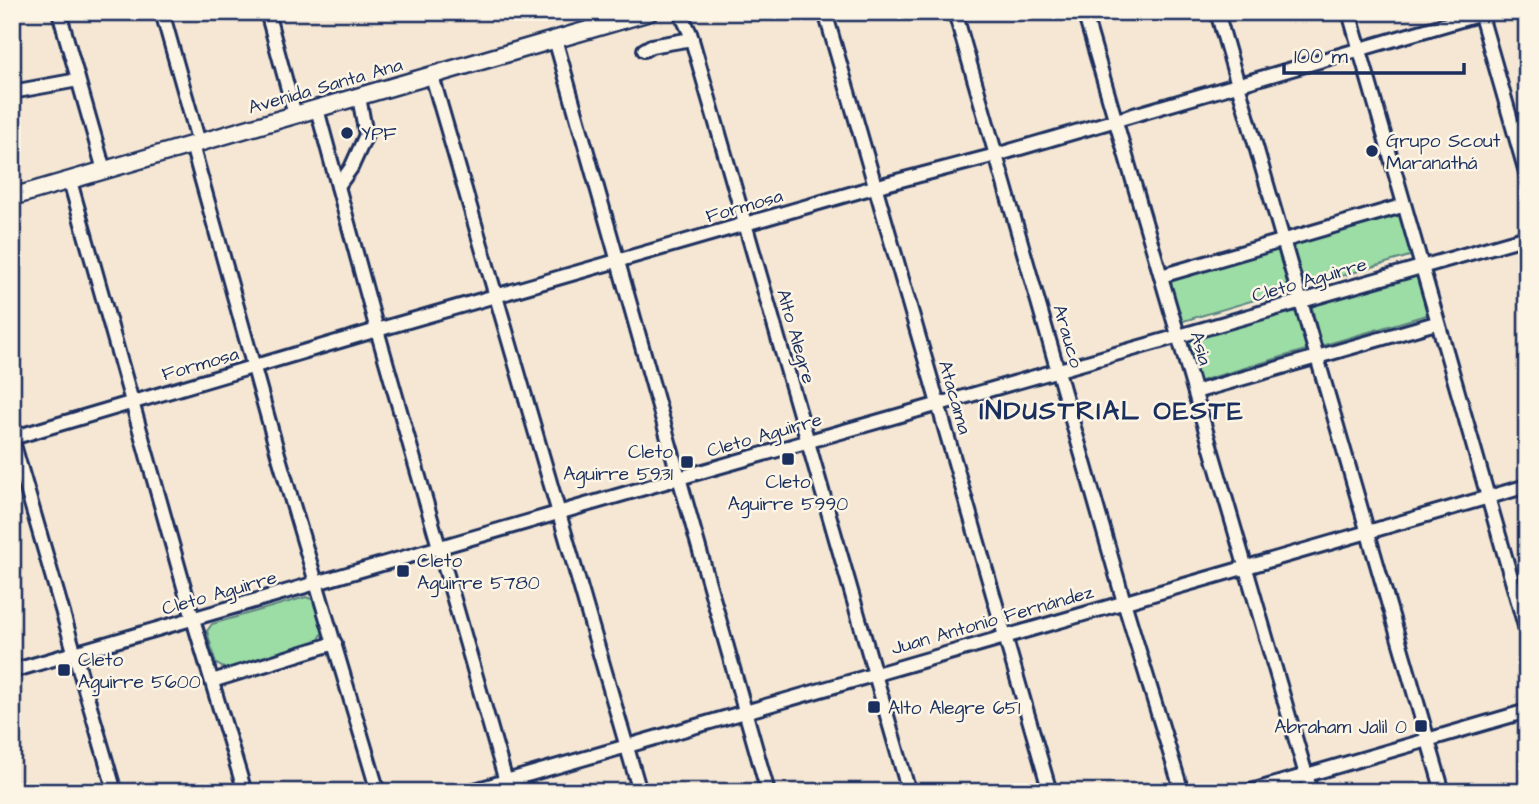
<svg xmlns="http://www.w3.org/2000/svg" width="1539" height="804" viewBox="0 0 1539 804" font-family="'Architects Daughter',sans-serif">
  <rect width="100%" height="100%" fill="#f5e7d3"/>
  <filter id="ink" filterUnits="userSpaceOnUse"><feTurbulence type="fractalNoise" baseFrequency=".0143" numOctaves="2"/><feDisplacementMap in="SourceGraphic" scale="14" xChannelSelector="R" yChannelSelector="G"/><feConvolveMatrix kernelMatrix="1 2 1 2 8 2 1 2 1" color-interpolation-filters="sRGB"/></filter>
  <g filter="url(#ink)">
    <g fill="#9cdca5" stroke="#5c8682" stroke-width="2">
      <polygon points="1400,215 1413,255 1301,288 1290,246"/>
      <polygon points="1279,249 1292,289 1180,322 1169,279"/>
      <polygon points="1420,273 1433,313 1321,346 1311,303"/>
      <polygon points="1296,309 1309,349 1197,382 1186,339"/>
      <polygon points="306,597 314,600 323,632 317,643 226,669 216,664 207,631 212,624"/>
    </g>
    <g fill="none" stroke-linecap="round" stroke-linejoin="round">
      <g stroke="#1b2f5e" stroke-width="18">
        <g id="minor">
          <polyline points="59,12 104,170"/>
          <polyline points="162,12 199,143"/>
          <polyline points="267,12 295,115"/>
          <polyline points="680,12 690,33 909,792"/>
          <polyline points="825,12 1050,792"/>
          <polyline points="955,12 1124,602 1182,792"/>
          <polyline points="1084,12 1311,792"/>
          <polyline points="1217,12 1443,792"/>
          <polyline points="1349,12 1527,633"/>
          <polyline points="1480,12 1527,176"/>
          <polyline points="555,39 768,792"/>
          <polyline points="644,50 651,46 692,39"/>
          <polyline points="432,76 640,792"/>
          <polyline points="12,92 78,80"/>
          <polyline points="317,109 377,330 509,792"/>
          <polyline points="192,145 278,454 378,792"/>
          <polyline points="70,181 193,619 245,792"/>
          <polyline points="338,186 351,168 366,135 359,97"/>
          <polyline points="1161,276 1402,206"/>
          <polyline points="1195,392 1436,323"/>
          <polyline points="12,438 377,330 874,187 996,155 1488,12"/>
          <polyline points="12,438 115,792"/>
          <polyline points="12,671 679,478 1527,237"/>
          <polyline points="212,681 335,643"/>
          <polyline points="468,792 1527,486"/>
          <polyline points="1248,792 1527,711"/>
        </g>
      </g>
      <g stroke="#1b2f5e" stroke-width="21">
        <polyline id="major" points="12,197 650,12"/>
      </g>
      <use href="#minor" stroke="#fcf5e5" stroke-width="12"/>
      <use href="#major" stroke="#fcf5e5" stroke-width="16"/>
    </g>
  </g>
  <g fill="#1b2f5e" stroke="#fcf5e5" stroke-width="2.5">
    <circle cx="347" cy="133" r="7"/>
    <circle cx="1372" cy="151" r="7"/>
    <rect x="781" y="452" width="14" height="14" rx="3.5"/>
    <rect x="680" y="455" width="14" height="14" rx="3.5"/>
    <rect x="396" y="564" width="14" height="14" rx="3.5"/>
    <rect x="57" y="663" width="14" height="14" rx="3.5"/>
    <rect x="867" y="700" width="14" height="14" rx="3.5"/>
    <rect x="1414" y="719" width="14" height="14" rx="3.5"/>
  </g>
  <g text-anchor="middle" stroke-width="5" stroke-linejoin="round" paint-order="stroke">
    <g font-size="19" fill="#1b2f5e" stroke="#fcf5e5">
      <text transform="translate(325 85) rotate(-16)" y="7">Avenida Santa Ana</text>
      <text transform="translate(744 205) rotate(-16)" y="7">Formosa</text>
      <text transform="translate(1309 279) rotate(-16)" y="7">Cleto Aguirre</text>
      <text transform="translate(797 336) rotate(74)" y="7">Alto Alegre</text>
      <text transform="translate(1069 336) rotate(74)" y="7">Arauco</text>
      <text transform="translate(1202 348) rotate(74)" y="7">Asia</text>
      <text transform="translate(200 363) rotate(-16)" y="7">Formosa</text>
      <text transform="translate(956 397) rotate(74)" y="7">Atacama</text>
      <text transform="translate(764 434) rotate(-16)" y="7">Cleto Aguirre</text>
      <text transform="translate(219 592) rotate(-16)" y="7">Cleto Aguirre</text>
      <text transform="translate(992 619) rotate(-16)" y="7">Juan Antonio Fernández</text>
    </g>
    <g font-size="19" fill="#1b2f5e" stroke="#fcf5e5" text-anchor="start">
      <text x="361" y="140">YPF</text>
      <text x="1386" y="147">Grupo Scout<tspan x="1386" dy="22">Maranathá</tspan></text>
      <text x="673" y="458" text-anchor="end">Cleto<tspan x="673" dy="22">Aguirre 5931</tspan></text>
      <text x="788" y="488" text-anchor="middle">Cleto<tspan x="788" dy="22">Aguirre 5990</tspan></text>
      <text x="417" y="567">Cleto<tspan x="417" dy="22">Aguirre 5780</tspan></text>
      <text x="78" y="666">Cleto<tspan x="78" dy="22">Aguirre 5600</tspan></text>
      <text x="888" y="714">Alto Alegre 651</text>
      <text x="1407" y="733" text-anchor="end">Abraham Jalil 0</text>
    </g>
    <g font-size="26" font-weight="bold" letter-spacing="2" fill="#1b2f5e" stroke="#fcf5e5">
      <text x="1112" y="419">INDUSTRIAL OESTE</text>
    </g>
  </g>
  <rect width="1539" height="804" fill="none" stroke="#fcf5e5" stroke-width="42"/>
  <rect x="21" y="21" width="1497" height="762" fill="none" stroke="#1b2f5e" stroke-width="2.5" filter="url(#ink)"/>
  <path d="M1284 63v10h180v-10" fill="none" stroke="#1b2f5e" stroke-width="3.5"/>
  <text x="1294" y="63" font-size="21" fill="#1b2f5e" stroke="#fcf5e5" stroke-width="5" paint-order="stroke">100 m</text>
</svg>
